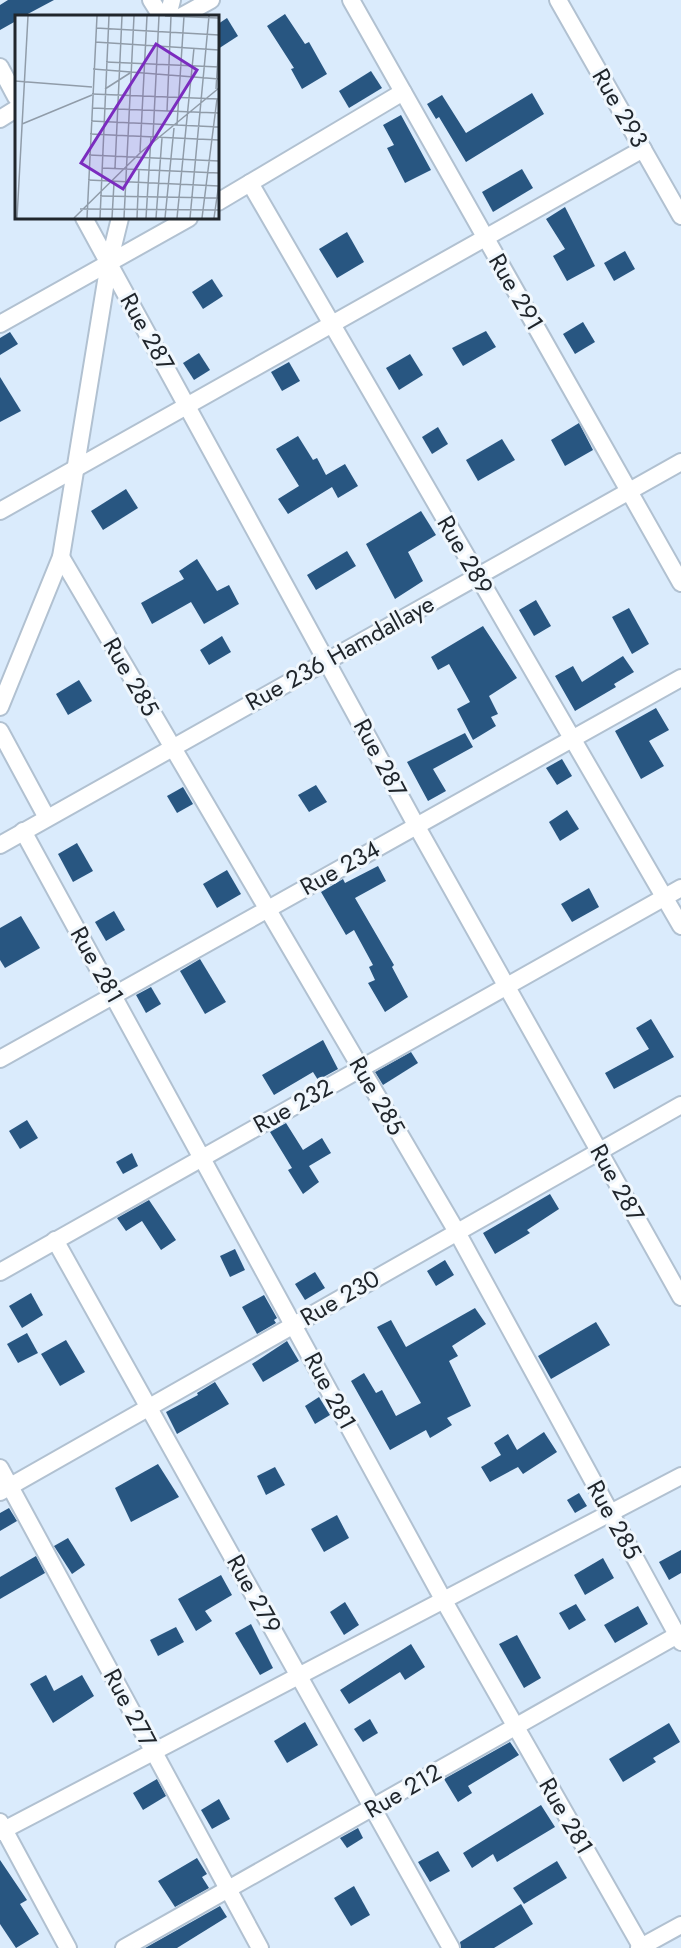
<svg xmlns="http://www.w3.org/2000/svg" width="681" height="1948" viewBox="0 0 681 1948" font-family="Jost,sans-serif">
  <rect width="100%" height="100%" fill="#daebfc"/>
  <g fill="#285681">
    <polygon points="8,0 54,0 24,16 16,16 16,21 0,30 0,5"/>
    <polygon points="285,14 305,44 309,42 327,74 302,89 291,69 294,68 267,26"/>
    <polygon points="227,18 238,36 218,49 218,24"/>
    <polygon points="371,71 382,88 349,108 339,91"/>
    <polygon points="532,93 544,114 466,162 439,117 436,119 427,104 442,95 466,133"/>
    <polygon points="401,115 431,170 405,183 387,148 394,145 383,125"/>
    <polygon points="522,169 533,188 493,212 482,192"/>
    <polygon points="565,207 595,266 567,281 553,256 565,249 546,219"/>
    <polygon points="347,232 364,262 337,278 319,249"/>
    <polygon points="625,251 635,269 614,281 604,263"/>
    <polygon points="212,279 223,296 203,309 192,292"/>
    <polygon points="583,322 595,342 575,354 563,334"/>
    <polygon points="486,331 496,347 463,366 452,348"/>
    <polygon points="10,332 18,344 0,355 0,338"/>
    <polygon points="199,353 210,370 194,380 183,363"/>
    <polygon points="410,354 423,375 399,390 386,368"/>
    <polygon points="289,362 300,381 282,391 271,372"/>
    <polygon points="0,377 21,411 0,422"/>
    <polygon points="579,423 593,450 565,466 551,440"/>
    <polygon points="438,427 448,444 432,454 422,437"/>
    <polygon points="298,436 313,460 317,458 326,475 345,464 358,486 338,498 332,487 288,514 278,499 299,486 276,449"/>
    <polygon points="502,439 515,460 478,481 466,460"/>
    <polygon points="126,489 138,508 103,530 91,511"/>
    <polygon points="421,511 436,535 408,552 423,581 395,599 366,544"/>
    <polygon points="347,551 356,566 316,590 307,575"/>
    <polygon points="197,559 217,591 229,585 239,604 204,624 191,602 152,624 141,603 184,579 179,571"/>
    <polygon points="536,600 551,626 534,636 519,610"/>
    <polygon points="629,608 649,644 632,654 612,617"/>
    <polygon points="483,626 517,678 489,696 498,714 491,717 496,726 473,740 457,709 470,702 449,664 438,670 431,657"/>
    <polygon points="222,636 231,652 209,665 200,650"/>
    <polygon points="623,656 634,672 614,684 616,687 575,711 555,676 573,666 582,682"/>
    <polygon points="79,680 92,701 68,715 56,694"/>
    <polygon points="656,708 669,730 649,741 664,766 641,779 615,731"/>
    <polygon points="465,733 473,747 433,769 446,791 428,801 407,762"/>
    <polygon points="562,759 572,776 557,785 546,768"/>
    <polygon points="316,785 327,802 309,812 298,795"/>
    <polygon points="183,787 193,804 177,813 167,796"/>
    <polygon points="567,810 579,829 560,841 549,822"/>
    <polygon points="77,843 93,871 73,882 58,854"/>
    <polygon points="378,866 386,881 355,898 394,965 392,967 408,997 385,1012 368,983 375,980 369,967 373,965 354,930 346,935 321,892 343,879 345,883"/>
    <polygon points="227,870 241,894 217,908 203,884"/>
    <polygon points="589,888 599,907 572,922 561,904"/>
    <polygon points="114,911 125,930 106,941 95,922"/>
    <polygon points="21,916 40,948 5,968 0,960 0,928"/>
    <polygon points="200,959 226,1002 205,1014 180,971"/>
    <polygon points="151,987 161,1004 146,1013 136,995"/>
    <polygon points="651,1019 674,1057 614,1089 605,1073 649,1049 636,1028"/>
    <polygon points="323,1040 338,1069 318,1080 313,1072 274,1095 262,1075"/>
    <polygon points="411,1052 418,1063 383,1085 375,1072"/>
    <polygon points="27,1120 38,1138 20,1149 9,1131"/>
    <polygon points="286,1123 303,1150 322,1138 331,1153 309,1166 319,1182 303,1194 288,1170 292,1168 270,1132"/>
    <polygon points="132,1153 138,1166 123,1174 116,1162"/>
    <polygon points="550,1194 559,1209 527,1230 530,1233 495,1254 483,1233"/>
    <polygon points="149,1200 176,1240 161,1250 142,1221 126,1231 117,1218"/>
    <polygon points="235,1249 245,1270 230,1277 220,1256"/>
    <polygon points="445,1260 454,1275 436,1286 427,1271"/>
    <polygon points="315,1272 325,1288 305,1300 295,1284"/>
    <polygon points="31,1293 43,1315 22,1328 9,1306"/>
    <polygon points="264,1295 277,1318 274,1320 276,1323 257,1334 242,1307"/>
    <polygon points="475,1308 486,1324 452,1346 458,1356 449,1361 471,1406 447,1418 452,1425 430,1438 426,1430 390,1450 351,1381 364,1373 376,1393 382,1390 396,1416 421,1403 377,1327 391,1320 406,1347"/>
    <polygon points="596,1322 610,1345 551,1379 538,1356"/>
    <polygon points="27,1333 38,1353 18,1363 7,1344"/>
    <polygon points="66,1340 85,1372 60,1386 41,1354"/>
    <polygon points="287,1341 299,1361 263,1382 252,1364"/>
    <polygon points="215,1382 229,1404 177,1434 166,1412 198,1395 197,1393"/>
    <polygon points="319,1397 330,1415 315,1424 305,1406"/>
    <polygon points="544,1432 557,1452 523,1474 518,1467 490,1482 481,1467 501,1455 494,1443 508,1434 517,1450"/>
    <polygon points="158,1464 179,1497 131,1522 115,1488"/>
    <polygon points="275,1467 285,1485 266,1495 257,1476"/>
    <polygon points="579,1493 587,1506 575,1513 567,1500"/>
    <polygon points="9,1508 17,1521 0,1531 0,1513"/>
    <polygon points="337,1515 349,1538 324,1552 311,1529"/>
    <polygon points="68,1538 85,1565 72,1574 54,1546"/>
    <polygon points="681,1550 681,1573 669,1580 659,1562"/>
    <polygon points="36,1556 45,1573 0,1599 0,1577"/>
    <polygon points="603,1558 614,1578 585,1595 574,1575"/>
    <polygon points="221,1575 232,1595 205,1611 212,1621 196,1631 178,1599"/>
    <polygon points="345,1602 359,1625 344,1635 330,1612"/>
    <polygon points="576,1604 586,1620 569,1630 559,1613"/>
    <polygon points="638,1606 648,1624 615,1643 604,1625"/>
    <polygon points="251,1624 273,1668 260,1675 235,1633"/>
    <polygon points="176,1627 184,1642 158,1656 150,1640"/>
    <polygon points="517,1635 541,1678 524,1688 499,1644"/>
    <polygon points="411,1644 425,1667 405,1680 400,1672 349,1704 340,1690"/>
    <polygon points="46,1675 54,1691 82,1675 94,1696 53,1723 30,1684"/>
    <polygon points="370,1719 378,1733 363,1742 354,1729"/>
    <polygon points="305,1722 318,1745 287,1763 274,1741"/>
    <polygon points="669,1723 680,1742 653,1758 656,1762 623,1782 609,1759"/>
    <polygon points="510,1742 519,1755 468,1786 472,1793 458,1802 444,1779"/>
    <polygon points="157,1779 166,1796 143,1810 133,1793"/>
    <polygon points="219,1799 230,1819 212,1829 201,1810"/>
    <polygon points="541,1805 555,1827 497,1862 493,1854 472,1868 463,1853"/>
    <polygon points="358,1828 363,1838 347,1848 340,1838"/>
    <polygon points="438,1851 450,1871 430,1882 418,1862"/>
    <polygon points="197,1858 207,1874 202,1877 209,1888 175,1907 158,1881"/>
    <polygon points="0,1860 27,1900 20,1904 39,1934 16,1948 0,1924"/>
    <polygon points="557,1861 567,1878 524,1904 513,1888"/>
    <polygon points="354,1886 370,1915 351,1926 334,1898"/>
    <polygon points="521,1904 533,1924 494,1948 461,1948 460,1942"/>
    <polygon points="220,1906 227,1917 177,1948 145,1948"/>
  </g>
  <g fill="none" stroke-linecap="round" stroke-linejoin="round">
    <g stroke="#b1c1d1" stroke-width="20">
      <g id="street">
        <polyline points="151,0 161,16"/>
        <polyline points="351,0 681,583"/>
        <polyline points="558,0 681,216"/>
        <polyline points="168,16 172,0"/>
        <polyline points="182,16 211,0"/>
        <polyline points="0,67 16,97"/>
        <polyline points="0,119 16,109"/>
        <polyline points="250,183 681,926"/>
        <polyline points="218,202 403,92"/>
        <polyline points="84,218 416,825 681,1297"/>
        <polyline points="0,324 189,218"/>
        <polyline points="0,511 643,149"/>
        <polyline points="61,557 457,1232 681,1642"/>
        <polyline points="0,707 61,557 109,263 120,218"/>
        <polyline points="0,731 47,818"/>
        <polyline points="23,831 444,1601 642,1948"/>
        <polyline points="0,845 681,462"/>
        <polyline points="0,1059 681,678"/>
        <polyline points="55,1240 451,1948"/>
        <polyline points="0,1272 681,888"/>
        <polyline points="0,1468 260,1948"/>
        <polyline points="0,1492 681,1105"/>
        <polyline points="0,1822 68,1948"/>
        <polyline points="0,1832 681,1476"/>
        <polyline points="124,1948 681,1633"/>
        <polyline points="639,1948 681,1925"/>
      </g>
    </g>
    <use href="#street" stroke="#fff" stroke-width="16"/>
  </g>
  <g text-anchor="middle" stroke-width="6" stroke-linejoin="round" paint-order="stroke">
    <g font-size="24" fill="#20262c" stroke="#f0f7fd">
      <text transform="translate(620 108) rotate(60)" y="8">Rue 293</text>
      <text transform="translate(516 292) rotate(60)" y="8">Rue 291</text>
      <text transform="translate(147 332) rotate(61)" y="8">Rue 287</text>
      <text transform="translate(465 555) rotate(60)" y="8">Rue 289</text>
      <text transform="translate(340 653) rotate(-29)" y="8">Rue 236 Hamdallaye</text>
      <text transform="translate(131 677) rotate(60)" y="8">Rue 285</text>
      <text transform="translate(380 758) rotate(62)" y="8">Rue 287</text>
      <text transform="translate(340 868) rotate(-29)" y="8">Rue 234</text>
      <text transform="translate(97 965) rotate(61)" y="8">Rue 281</text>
      <text transform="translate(377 1096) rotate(60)" y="8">Rue 285</text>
      <text transform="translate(293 1106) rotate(-29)" y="8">Rue 232</text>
      <text transform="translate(617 1183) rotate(61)" y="8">Rue 287</text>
      <text transform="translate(340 1298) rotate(-30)" y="8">Rue 230</text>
      <text transform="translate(330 1391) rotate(62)" y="8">Rue 281</text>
      <text transform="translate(614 1520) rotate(61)" y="8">Rue 285</text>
      <text transform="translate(254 1594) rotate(61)" y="8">Rue 279</text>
      <text transform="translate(130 1708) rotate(62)" y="8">Rue 277</text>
      <text transform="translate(403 1791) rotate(-30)" y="8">Rue 212</text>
      <text transform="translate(566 1816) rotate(60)" y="8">Rue 281</text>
    </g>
  </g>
  <g transform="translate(15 15)">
    <rect width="204" height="204" fill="#daebfc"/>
    <path fill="none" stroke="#909ca9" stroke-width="1.5" d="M150 1 204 3M81 13 204 20M80 27 204 35M91 47 204 52M78 54 204 64M0 66 77 72M90 74 115 58M201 74 204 27M77 79 204 84M77 93 204 98M152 96 156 1M76 106 204 112M7 109 77 80M162 110 169 1M75 119 204 125M138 122 144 1M125 137 132 1M74 140 204 146M87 153 204 158M100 153 107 1M73 165 204 171M85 181 204 183M65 194 204 195M2 203 13 1M59 203 125 138 204 73M72 203 82 1M85 203 94 1M97 203 99 168M109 203 119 1M122 203 124 154M131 203 136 122M141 203 147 123M150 203 159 113M162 203 179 33M175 203 194 1M187 203 202 84M199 203 204 168"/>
    <path fill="#7b2cbf" fill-opacity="0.15" stroke="#7b2cbf" stroke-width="3" d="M141 29 182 55 108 174 66 148Z"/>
    <rect width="204" height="204" fill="none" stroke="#20262c" stroke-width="3"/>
  </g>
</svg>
